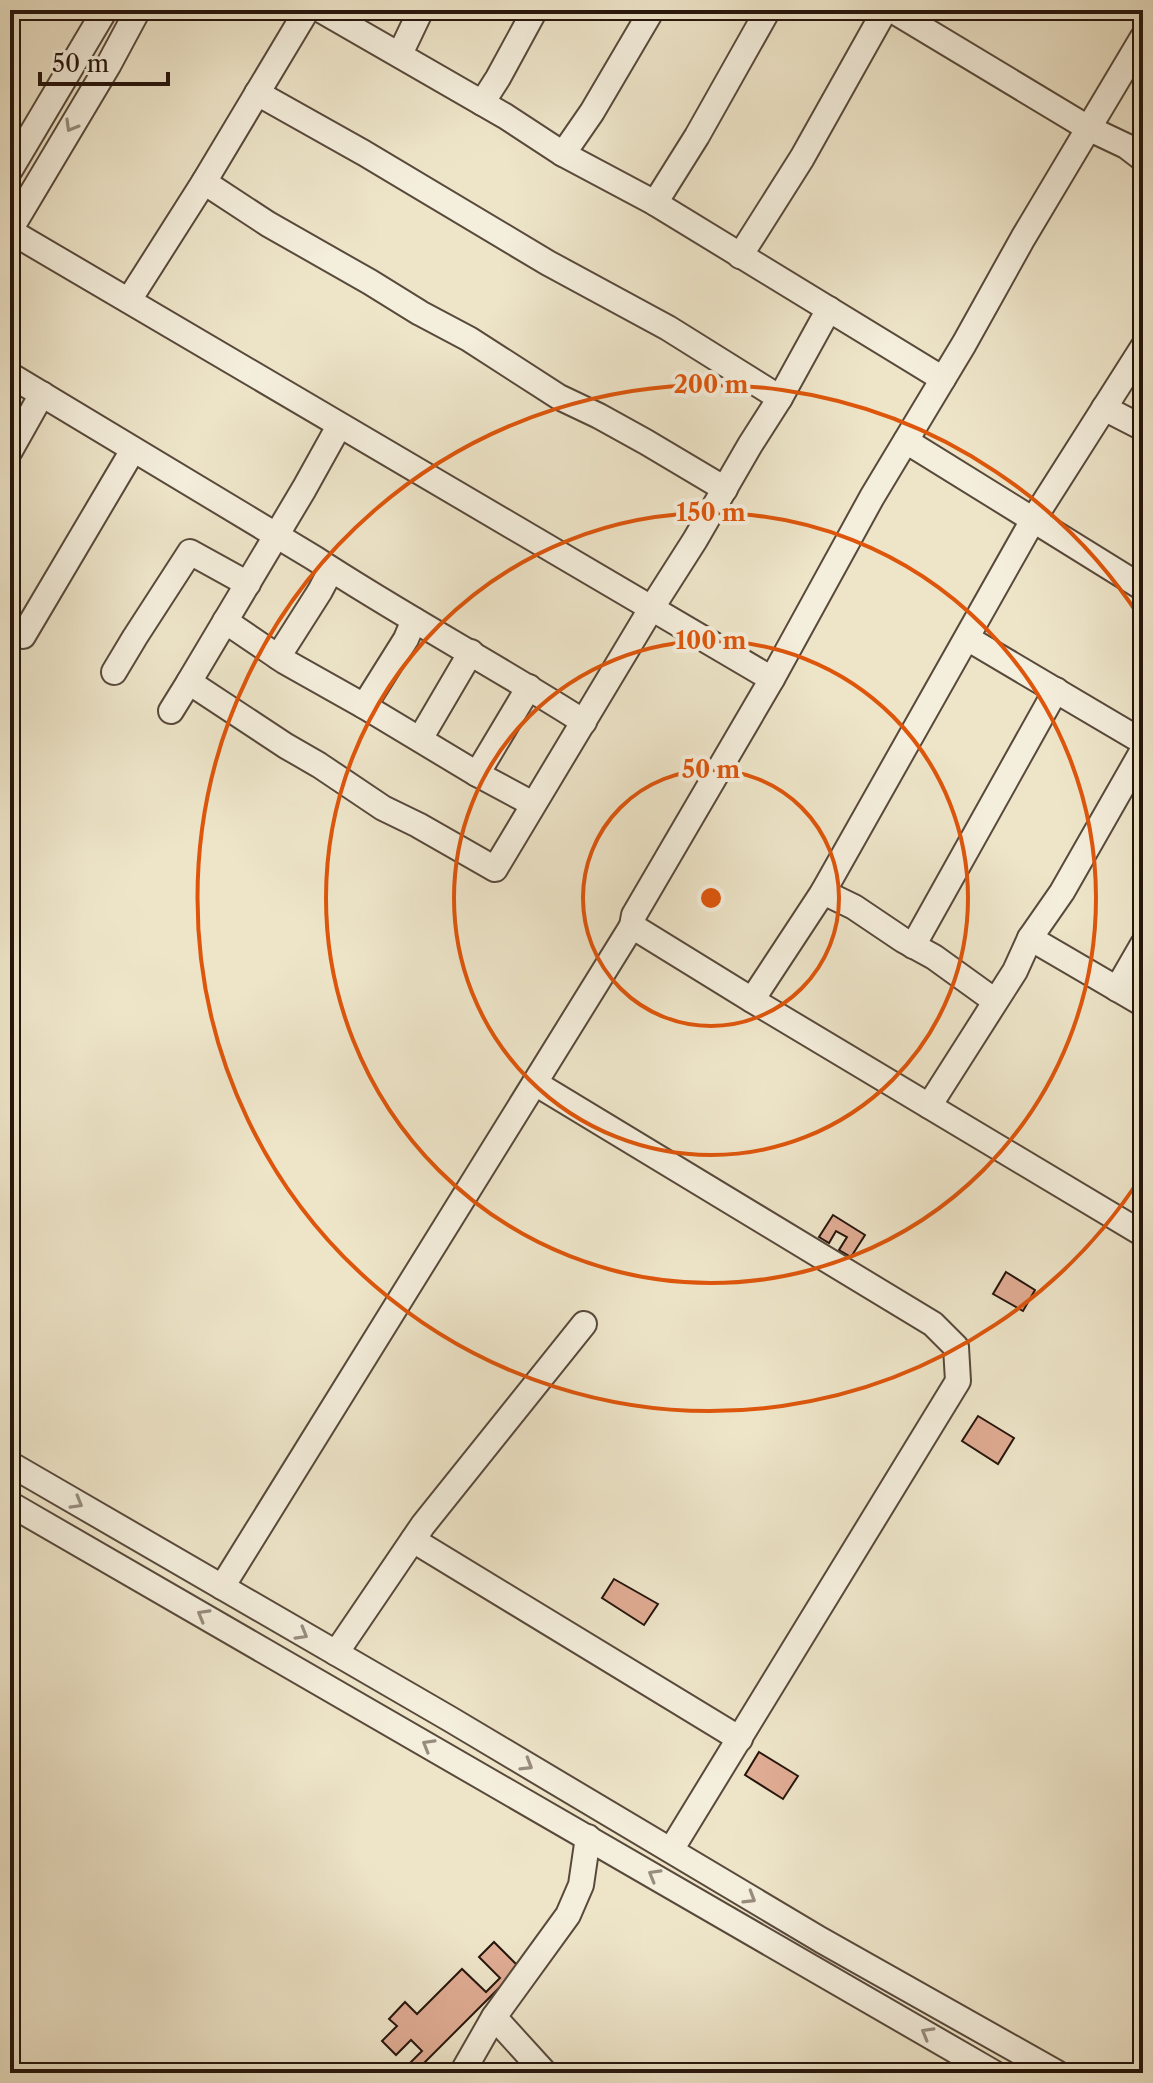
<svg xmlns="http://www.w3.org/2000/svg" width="1153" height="2083" viewBox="0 0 1153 2083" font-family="'Libre Caslon Text',serif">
  <rect width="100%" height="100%" fill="#eee5c9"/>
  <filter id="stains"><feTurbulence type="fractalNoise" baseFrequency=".0025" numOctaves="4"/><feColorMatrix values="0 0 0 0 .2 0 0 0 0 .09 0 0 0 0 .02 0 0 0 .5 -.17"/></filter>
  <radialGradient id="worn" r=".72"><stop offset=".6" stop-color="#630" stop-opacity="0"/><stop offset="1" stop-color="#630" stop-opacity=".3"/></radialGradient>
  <g fill="#e0ac94" stroke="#26150c" stroke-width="2">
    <polygon points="833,1215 865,1235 851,1257 839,1250 847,1237 836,1231 829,1243 819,1237"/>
    <polygon points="1006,1272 1035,1290 1023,1311 993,1294"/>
    <polygon points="978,1416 1014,1438 998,1464 962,1441"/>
    <polygon points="614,1579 658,1604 644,1625 602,1598"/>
    <polygon points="759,1752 798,1776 783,1799 745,1775"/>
    <polygon points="494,1942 518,1966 512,1972 513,1974 414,2073 407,2066 422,2051 411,2040 396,2055 382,2041 397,2026 389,2019 405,2002 417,2014 462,1969 486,1992 500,1978 479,1957"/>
  </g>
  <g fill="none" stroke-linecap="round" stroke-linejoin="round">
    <g stroke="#58493b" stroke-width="28">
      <g id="minor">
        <polyline points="321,10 505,116 563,154 655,203 943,379"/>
        <polyline points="892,10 1088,128 1126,146 1143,159"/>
        <polyline points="1143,37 1023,238 964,344 872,497 772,679 634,915 632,926 752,1000 1143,1234"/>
        <polyline points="400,54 421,10"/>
        <polyline points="257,93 364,153 548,263 668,328 780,398"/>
        <polyline points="482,103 498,78 535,10"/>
        <polyline points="563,154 592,112 652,10"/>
        <polyline points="10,170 105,10"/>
        <polyline points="204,182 268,224 370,282 420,313 469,339 559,397 599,416 646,442 725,489"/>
        <polyline points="655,203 697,136 768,10"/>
        <polyline points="10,230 109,64 138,10"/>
        <polyline points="10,231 772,679"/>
        <polyline points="740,256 802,158 885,10"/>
        <polyline points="129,300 204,182 307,10"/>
        <path d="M10 375 314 558C402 616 495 665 584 722"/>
        <polyline points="1104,408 1143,428"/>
        <polyline points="339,426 304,489 189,682 286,746 319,765 383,808 418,825 495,869 651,609 695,540 750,445 780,398 829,309"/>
        <polyline points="906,441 1143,588"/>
        <polyline points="10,451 42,394"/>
        <polyline points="225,621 284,661 364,706 477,774 533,804"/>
        <polyline points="23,636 133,450"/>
        <polyline points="967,638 1143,742"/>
        <polyline points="278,657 320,591 331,570"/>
        <polyline points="114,672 135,637 190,552 248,584"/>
        <polyline points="364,706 406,639 414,620"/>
        <polyline points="171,711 189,682"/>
        <polyline points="420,739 471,652"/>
        <polyline points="477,774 529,687"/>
        <polyline points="823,892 854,907 903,940 934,957 995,1001"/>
        <polyline points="1030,938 1143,1004"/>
        <polyline points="913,946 1056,690"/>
        <polyline points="1117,989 1143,944"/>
        <polyline points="752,1000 823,892 1033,520 1143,347"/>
        <polyline points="535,1083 933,1324 956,1347 958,1381 671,1850"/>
        <polyline points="929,1106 1015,971 1030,938 1062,892 1143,750"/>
        <polyline points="10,1464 450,1719 821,1940 1057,2073"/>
        <polyline points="10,1504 994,2073"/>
        <polyline points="413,1540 740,1739"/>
        <polyline points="222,1587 632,926"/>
        <polyline points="336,1653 423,1525 584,1324"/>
        <polyline points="462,2073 494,2017"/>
        <polyline points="545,2073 494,2017 568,1915 581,1885 588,1837"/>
      </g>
    </g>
    <use href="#minor" stroke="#f4eedc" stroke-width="24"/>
  </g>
  <defs><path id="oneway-chevron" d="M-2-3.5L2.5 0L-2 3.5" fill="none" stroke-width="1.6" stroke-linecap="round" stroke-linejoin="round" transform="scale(2)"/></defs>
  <g stroke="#978c7e">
    <use href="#oneway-chevron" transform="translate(71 126) rotate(120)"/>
    <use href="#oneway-chevron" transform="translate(77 1503) rotate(30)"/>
    <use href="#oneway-chevron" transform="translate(203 1615) rotate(-150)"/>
    <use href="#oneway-chevron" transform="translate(302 1634) rotate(30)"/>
    <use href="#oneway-chevron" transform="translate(428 1745) rotate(-150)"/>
    <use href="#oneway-chevron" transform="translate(527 1765) rotate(31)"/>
    <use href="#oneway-chevron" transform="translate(654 1875) rotate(-150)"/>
    <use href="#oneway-chevron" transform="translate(750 1898) rotate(31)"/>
    <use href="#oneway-chevron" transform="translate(927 2033) rotate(-150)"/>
  </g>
  <g fill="none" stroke="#de560c" stroke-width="4">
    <circle cx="711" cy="898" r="128"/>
    <circle cx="711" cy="898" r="257"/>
    <circle cx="711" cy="898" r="385"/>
    <path d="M1141 1177A513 513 0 1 1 1141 619"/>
  </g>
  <circle cx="711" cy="898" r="12" fill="#de560c" stroke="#f4eedc" stroke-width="4"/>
  <g font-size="24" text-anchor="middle" font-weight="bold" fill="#de560c" stroke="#f4eedc" stroke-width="8" stroke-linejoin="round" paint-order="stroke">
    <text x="711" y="393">200 m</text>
    <text x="711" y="521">150 m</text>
    <text x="711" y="649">100 m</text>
    <text x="711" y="778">50 m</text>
  </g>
  <rect width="1153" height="2083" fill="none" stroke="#eee5c9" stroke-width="40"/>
  <rect x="12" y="12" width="1129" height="2059" fill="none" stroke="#26150c" stroke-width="4"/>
  <rect x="20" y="20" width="1113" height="2043" fill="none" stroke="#26150c" stroke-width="2"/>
  <path d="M40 72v12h128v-12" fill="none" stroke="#26150c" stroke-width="4"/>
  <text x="52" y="72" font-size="24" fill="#26150c" stroke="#f4eedc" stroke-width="6" paint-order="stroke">50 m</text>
  <rect width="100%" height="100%" filter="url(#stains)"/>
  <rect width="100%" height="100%" fill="url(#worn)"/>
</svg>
